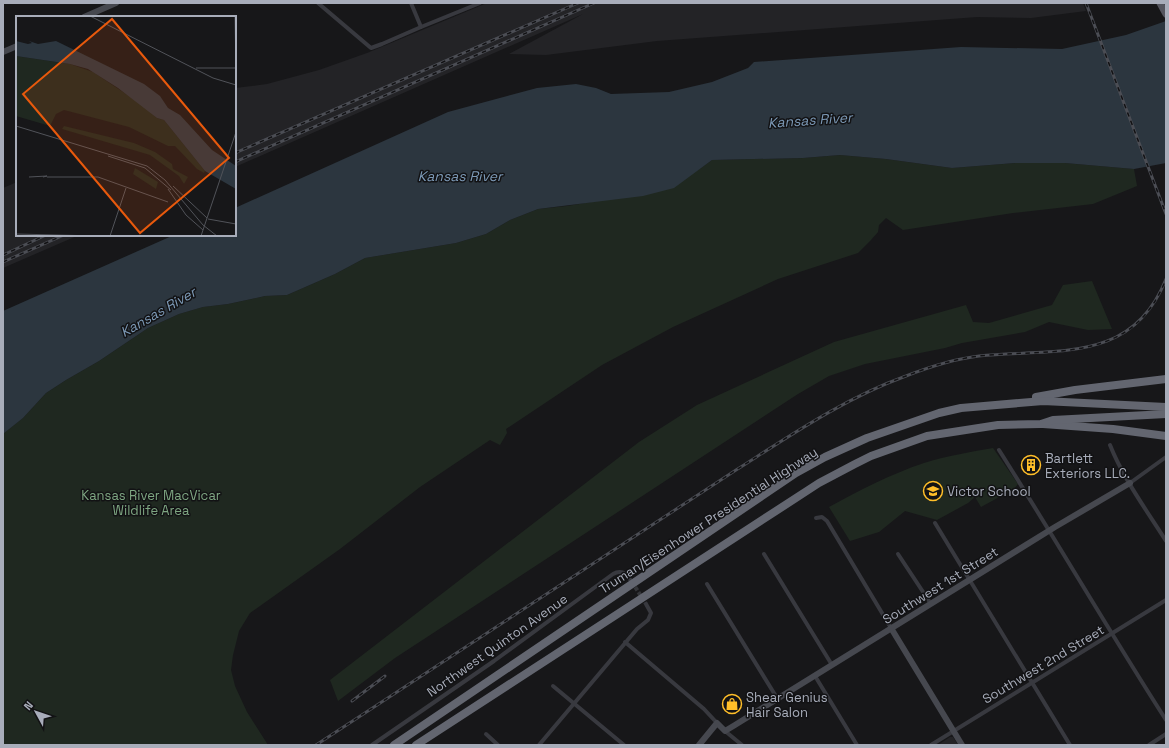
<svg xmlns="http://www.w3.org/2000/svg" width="1169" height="748" viewBox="0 0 1169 748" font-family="'Space Grotesk',sans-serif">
  <rect width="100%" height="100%" fill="#171719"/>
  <g fill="#232326">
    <polygon points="487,3 1083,3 1086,11 1031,18 977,17 657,41 546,55 509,54 583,14 235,167 235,88 267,84 319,70 367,53"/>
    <polygon points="17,182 17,235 79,235 3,268 3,188"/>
    <polygon points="950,737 953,737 958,745 938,745"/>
  </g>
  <g fill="#1f2820">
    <polygon points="840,155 886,159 952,168 1015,163 1065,163 1134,169 1137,186 1093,204 1013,213 903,230 886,218 879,225 878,232 871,240 858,253 778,279 673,327 602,365 506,429 507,433 500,445 490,440 420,487 340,549 250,613 239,631 233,655 231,670 235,686 247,712 268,745 3,745 3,434 23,418 46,393 66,380 99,361 148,328 179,314 203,307 228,304 265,296 287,295 335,274 365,258 456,243 486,234 510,220 538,209 567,206 603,200 698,170 712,160 803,158"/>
    <polygon points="1092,281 1112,329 1088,330 1049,322 1025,332 962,343 945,348 865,364 829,376 798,394 395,658 338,701 330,680 639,442 697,405 834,342 966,305 973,322 989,323 1052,305 1063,285"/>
    <path d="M993 448 1018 484 1014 489 981 507 975 497 968 503 937 520 905 511 879 532 850 541 829 507C860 490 891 474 924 463 946 456 970 452 993 448Z"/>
  </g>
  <polygon fill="#2c363f" points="1166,21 1166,163 1134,169 1065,163 1015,163 952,168 886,159 840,155 803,158 712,160 674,188 643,196 538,209 510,220 486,234 456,243 365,258 335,274 287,295 265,296 228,304 203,307 179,314 148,328 99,361 66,380 46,393 23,418 3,434 3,311 174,235 235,235 235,208 448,112 537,88 576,84 596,88 611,94 669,92 712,82 748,68 754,62 961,47 1062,49 1126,35"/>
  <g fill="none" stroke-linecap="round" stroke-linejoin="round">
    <polyline stroke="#343539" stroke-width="4" stroke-dasharray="4 2" stroke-linecap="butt" points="632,582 646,604"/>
    <g stroke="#38393f" stroke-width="4">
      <polyline points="318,3 371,48 382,44 421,27 480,3"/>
      <polyline points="411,3 421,27"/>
      <path d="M1110 445C1123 478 1147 511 1166 541"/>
      <path d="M999 450C1056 540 1109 631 1166 720"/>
      <polyline points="1130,483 1166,457"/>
      <polyline points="816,518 822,517 827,521 891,628"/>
      <polyline points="935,523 1070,745"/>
      <polyline points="764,554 832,665"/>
      <polyline points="898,554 931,604"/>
      <polyline points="707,584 777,698"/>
      <polyline points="625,642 704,709 717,723"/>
      <polyline points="815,676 857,745"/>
      <polyline points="553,686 624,745"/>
      <polyline points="725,731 742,745"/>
      <polyline points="486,734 498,745"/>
      <path d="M372 745 494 661 613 574C622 569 627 574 631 581"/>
      <polyline points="539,745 637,629 648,620 651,613 646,604"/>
      <polyline points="931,745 1166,600"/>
      <polyline points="1149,745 1166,734"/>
    </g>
    <g stroke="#46484f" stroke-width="6">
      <polyline points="84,17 116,3"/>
      <polyline points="3,52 17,46"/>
      <polyline points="891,628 962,745"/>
      <polyline points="699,745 717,723 725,731 735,725 1055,527 1130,483"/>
    </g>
    <polyline stroke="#54555e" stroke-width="7" points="1160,3 1166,14"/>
    <g stroke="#636670" stroke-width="8">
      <polyline points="1036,397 1075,390 1166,379"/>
      <polyline points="1043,424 1113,429 1166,436"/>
      <polyline points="394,745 796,473 825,457 867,438 939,413 961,408 1043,401 1166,407"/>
      <polyline points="416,745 819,483 855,464 871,456 927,436 998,425 1041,424 1053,420 1166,414"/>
    </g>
    <g stroke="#4b4d54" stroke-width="3">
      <g id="rail">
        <polyline points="1086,3 1166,214"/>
        <polyline points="235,153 578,3"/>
        <polyline points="235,162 594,3"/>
        <polyline points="3,255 46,235"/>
        <polyline points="3,262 64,235"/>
        <polyline points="352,701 385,676"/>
        <path d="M316 745 736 470C791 435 845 398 906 376 929 367 954 359 979 356 1055 348 1132 365 1166 279"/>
      </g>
    </g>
    <use href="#rail" stroke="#121214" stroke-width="1.5" stroke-dasharray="4.5" stroke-linecap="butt"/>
  </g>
  <defs>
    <g id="building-ring" transform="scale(1)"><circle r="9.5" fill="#121214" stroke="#ffbe29" stroke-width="1.5"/><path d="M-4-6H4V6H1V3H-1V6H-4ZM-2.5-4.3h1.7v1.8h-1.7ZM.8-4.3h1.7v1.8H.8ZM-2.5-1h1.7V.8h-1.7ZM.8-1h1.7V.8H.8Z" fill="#ffbe29"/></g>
    <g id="school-ring" transform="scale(1)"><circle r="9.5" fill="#121214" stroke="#ffbe29" stroke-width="1.5"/><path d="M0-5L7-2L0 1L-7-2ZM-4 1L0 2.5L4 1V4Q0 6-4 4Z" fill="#ffbe29"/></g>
    <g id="shop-ring" transform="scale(1)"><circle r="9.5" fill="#121214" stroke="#ffbe29" stroke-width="1.5"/><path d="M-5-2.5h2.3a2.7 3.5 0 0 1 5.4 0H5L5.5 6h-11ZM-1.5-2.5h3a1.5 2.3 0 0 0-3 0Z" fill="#ffbe29"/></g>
  </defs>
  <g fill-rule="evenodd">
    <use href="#building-ring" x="1031" y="465"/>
    <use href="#school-ring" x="933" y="491"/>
    <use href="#shop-ring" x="732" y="704"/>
  </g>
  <g text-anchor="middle" stroke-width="3" stroke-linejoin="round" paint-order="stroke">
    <g font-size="13" fill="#a8adba" stroke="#121214" text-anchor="start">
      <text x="1045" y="463">Bartlett<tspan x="1045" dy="15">Exteriors LLC.</tspan></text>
      <text x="947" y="496">Victor School</text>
      <text x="746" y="702">Shear Genius<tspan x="746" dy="15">Hair Salon</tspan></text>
    </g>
    <g font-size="13" fill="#7ea682" stroke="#121214">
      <text x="151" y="500">Kansas River MacVicar<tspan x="151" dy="15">Wildlife Area</tspan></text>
    </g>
    <g font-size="13" fill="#a8adba" stroke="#121214">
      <text transform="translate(708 520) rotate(-33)" y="5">Truman/Eisenhower Presidential Highway</text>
      <text transform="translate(940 585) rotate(-32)" y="5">Southwest 1st Street</text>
      <text transform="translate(497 645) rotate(-35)" y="5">Northwest Quinton Avenue</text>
      <text transform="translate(1043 664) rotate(-31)" y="5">Southwest 2nd Street</text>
    </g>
    <g font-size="14" font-style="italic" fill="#7d9ab7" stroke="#121214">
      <text transform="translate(810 120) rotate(-4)" y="5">Kansas River</text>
      <text x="460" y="181">Kansas River</text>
      <text transform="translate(158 312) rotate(-30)" y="5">Kansas River</text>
    </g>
  </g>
  <g transform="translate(16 16)">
    <rect width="220" height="220" fill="#171719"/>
    <path d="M0 40 54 48 77 56 125 88 141 102 148 104 189 155 188 157 181 153 159 130H152L113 111 48 94 40 98 34 110 0 100ZM48 110 118 127 139 136 156 148 157 153 172 161 168 168 163 160 134 139 46 113ZM119 152 142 166 140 173 117 158Z" fill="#1f2820"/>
    <path d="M0 25 12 28 16 27 13 25 22 28 40 25 128 68 144 80 152 92 164 99 196 134 220 150V173L189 155 148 104 141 102 102 72 72 53 54 48 0 40Z" fill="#2c363f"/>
    <path fill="none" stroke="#515359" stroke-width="1" d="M74 0 197 62 220 69M219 0 220 56M180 52H220M0 110 131 150 149 164 187 209 201 220M92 140 129 152 155 174M13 161 31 160 27 161M31 161H82L152 186M157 170 191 202M152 173 170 199 187 214M192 203 220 208M0 218 82 220M94 220 110 172M185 220 220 116"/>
    <path fill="#e8590c" fill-opacity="0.15" stroke="#e8590c" stroke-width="2" d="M96 3 213 142 124 217 7 78Z"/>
    <rect width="220" height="220" fill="none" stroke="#a8adba" stroke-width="2"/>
  </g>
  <rect width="1169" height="748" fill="none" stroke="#a8adba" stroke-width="8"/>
  <g transform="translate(36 712) rotate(310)" stroke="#121214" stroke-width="3" paint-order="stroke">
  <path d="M0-3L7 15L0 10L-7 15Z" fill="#a8adba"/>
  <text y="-6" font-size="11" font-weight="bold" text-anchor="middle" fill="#a8adba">N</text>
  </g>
</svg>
